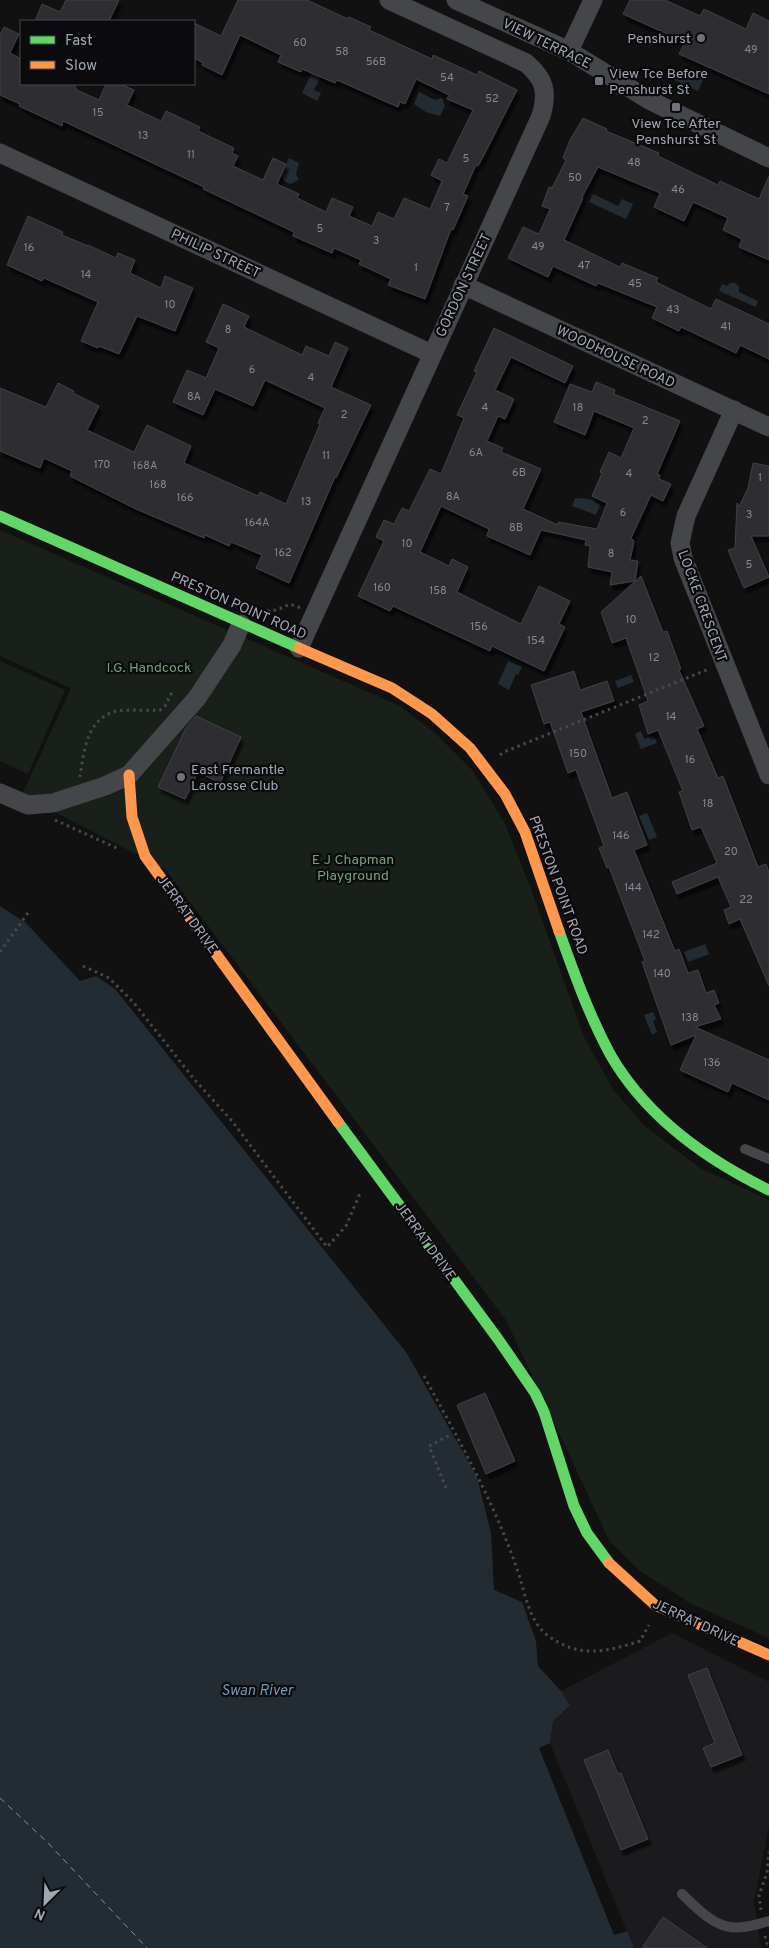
<svg xmlns="http://www.w3.org/2000/svg" width="769" height="1948" viewBox="0 0 769 1948" font-family="Overpass,sans-serif">
  <defs>
    <filter id="shadow"><feDropShadow dx="3" dy="5.5" stdDeviation="1" flood-color="#0009"/></filter>
  </defs>
  <rect width="100%" height="100%" fill="#111"/>
  <polygon fill="#1b1b1d" points="672,1633 769,1682 769,1826 754,1902 761,1948 634,1948 550,1743 553,1721 570,1707 561,1691"/>
  <g fill="#19201a">
    <polygon points="0,530 400,706 435,733 473,771 505,824 531,889 584,1037 614,1091 645,1126 700,1168 769,1200 769,1638 692,1604 640,1571 610,1542 506,1320 165,869 22,795 71,688 0,656"/>
    <polygon points="0,661 65,690 28,774 0,761"/>
  </g>
  <g fill="#242c33">
    <polygon points="315,66 324,69 314,90 321,93 317,101 302,93"/>
    <polygon points="677,69 703,80 698,91 672,79"/>
    <polygon points="419,92 435,100 442,98 445,106 440,116 426,112 414,104"/>
    <polygon points="289,158 299,163 296,174 299,180 290,184 284,181 281,176"/>
    <polygon points="593,194 618,206 622,199 633,204 626,219 589,202"/>
    <polygon points="730,283 736,283 739,287 739,292 758,301 756,307 719,291 722,284 727,286"/>
    <polygon points="575,498 590,499 600,505 596,515 572,506"/>
    <polygon points="508,661 522,667 518,675 516,674 509,690 498,684"/>
    <polygon points="631,675 634,682 618,688 615,681"/>
    <polygon points="641,731 644,739 654,736 657,743 641,749 635,734"/>
    <polygon points="647,813 657,837 649,840 639,816"/>
    <polygon points="0,906 26,923 80,981 96,976 115,989 406,1352 477,1477 491,1533 494,1590 522,1602 536,1641 538,1666 561,1691 570,1706 553,1721 550,1743 634,1948 0,1948"/>
    <polygon points="705,944 709,954 688,962 684,952"/>
    <polygon points="653,1012 656,1019 653,1021 657,1032 652,1035 644,1015"/>
  </g>
  <polygon fill="#111" points="550,1743 627,1931 614,1935 539,1748"/>
  <g fill="none" stroke-linecap="round" stroke-linejoin="round">
    <polyline stroke="#7396b3" stroke-width="1" stroke-dasharray="6 5" stroke-linecap="butt" points="0,1798 47,1842 147,1948"/>
  </g>
  <g fill="#2f2f31" stroke="#3f4145" filter="url(#shadow)">
    <polygon points="66,0 119,0 109,21 35,21 42,4 60,12"/>
    <polygon points="238,0 307,0 348,19 349,17 371,27 369,30 432,59 433,55 477,75 479,71 517,90 483,157 478,166 476,165 463,194 468,196 453,230 451,229 425,299 388,285 391,279 359,264 361,260 334,248 332,253 293,236 294,232 203,189 204,187 63,121 62,126 19,106 20,104 0,95 0,35 4,27 19,34 10,53 21,59 21,84 74,84 77,90 99,100 106,84 120,84 134,90 127,105 161,121 166,111 200,127 198,131 234,148 232,153 238,156 233,166 263,180 273,158 286,164 277,184 299,194 297,198 326,212 332,198 353,207 349,216 372,226 378,212 394,219 404,198 430,209 442,181 431,175 439,159 447,163 473,110 447,99 449,95 416,79 405,104 400,102 398,107 337,80 335,83 302,69 301,72 278,62 281,55 240,35 222,75 202,65 203,63 194,58 194,23 221,36"/>
    <polygon points="630,0 665,0 700,16 704,9 746,29 753,13 769,21 769,94 679,54 685,42 623,14"/>
    <polygon points="583,118 607,129 606,131 659,153 658,156 718,185 720,181 759,199 769,176 769,260 739,247 742,239 723,230 728,218 693,202 684,221 654,207 660,193 598,167 582,197 583,198 564,240 620,267 622,263 658,278 656,282 711,309 716,299 769,324 769,359 740,345 736,353 681,327 679,331 652,318 657,307 598,283 596,286 553,266 548,277 508,258 523,227 539,234 550,209 542,206 549,187 552,188 566,160 563,158 570,140"/>
    <polygon points="28,216 63,232 62,235 88,246 88,245 116,258 118,253 135,260 130,273 161,288 165,276 193,288 175,331 137,316 119,354 99,346 98,348 81,341 98,302 44,278 42,281 7,265"/>
    <polygon points="223,304 249,316 244,327 302,355 306,346 329,356 335,342 348,348 331,387 371,405 336,478 335,477 289,583 256,568 262,555 231,542 229,546 205,535 204,538 136,509 70,476 72,471 44,458 40,468 0,451 0,388 46,407 58,383 74,391 73,393 99,406 87,430 134,452 147,425 191,446 184,463 258,496 260,492 286,504 320,424 318,423 325,408 265,380 253,406 215,389 203,415 173,402 187,370 206,378 219,348 206,342"/>
    <polygon points="494,328 573,366 565,383 511,357 495,390 514,399 505,419 498,416 487,441 503,448 501,452 541,469 523,509 558,525 558,522 597,529 607,503 592,496 602,473 600,472 609,452 621,458 634,428 594,411 585,435 554,422 570,384 592,392 596,382 615,390 614,394 680,421 657,474 660,475 659,479 671,484 663,501 651,495 631,538 634,541 630,560 638,561 635,581 610,585 612,572 588,567 590,546 585,545 586,540 541,530 530,555 487,536 489,529 441,506 420,552 449,566 452,559 468,567 457,592 521,624 539,586 570,601 559,624 565,627 544,671 492,646 490,651 393,606 390,611 358,596 384,541 376,537 384,520 394,524 402,508 409,511 430,469 441,474 464,418 457,415 477,372 474,371"/>
    <polygon points="753,463 769,466 769,536 751,536 769,577 744,588 728,550 735,548 737,503 739,507 748,488"/>
    <polygon points="641,576 663,632 667,631 681,669 679,670 704,726 697,729 718,778 723,776 758,867 766,864 769,872 769,986 740,919 729,924 724,910 731,907 718,877 677,894 672,882 717,863 701,827 692,830 679,792 683,791 658,730 648,734 639,705 648,701 626,638 612,643 601,612"/>
    <polygon points="574,671 580,690 607,681 614,701 581,712 612,798 627,792 647,845 634,850 675,951 679,949 688,973 698,970 706,993 714,990 719,1003 714,1005 721,1019 695,1027 769,1060 769,1100 732,1083 728,1092 680,1070 696,1035 671,1045 642,962 645,961 609,867 607,868 599,848 604,846 576,770 568,773 550,722 544,724 531,685"/>
    <polygon points="196,716 241,737 220,783 198,772 185,799 158,787 186,728"/>
    <polygon points="485,1393 515,1461 486,1474 457,1405"/>
    <polygon points="707,1668 742,1755 711,1767 703,1748 715,1743 688,1675"/>
    <polygon points="608,1750 618,1774 621,1773 648,1839 621,1850 584,1760"/>
    <polygon points="663,1917 707,1948 642,1948"/>
  </g>
  <g fill="none" stroke-linecap="round" stroke-linejoin="round">
    <g stroke="#46484c" stroke-width="3" stroke-dasharray="2.5 4" stroke-linecap="butt">
      <polyline points="267,611 277,610 290,604 301,608"/>
      <polyline points="500,755 504,752 709,669"/>
      <path d="M80 777C84 752 86 718 117 711 130 709 146 711 160 710L165 706 173 690"/>
      <polyline points="55,820 119,849"/>
      <polyline points="0,952 30,910"/>
      <polyline points="83,966 109,978 134,1003 194,1079 232,1121 327,1247 346,1226 361,1191"/>
      <path d="M424 1376C460 1442 497 1507 520 1578 526 1598 530 1621 547 1635 579 1659 606 1652 640 1641L649 1625"/>
      <polyline points="446,1488 429,1446 452,1434"/>
      <polyline points="761,1910 759,1895 767,1873 769,1852"/>
      <polyline points="765,1936 768,1948"/>
    </g>
    <g stroke="#45464a" stroke-width="10">
      <polyline points="745,1149 769,1159"/>
      <path d="M682 1894C695 1906 712 1925 730 1927 740 1929 759 1924 769 1921"/>
    </g>
    <g stroke="#45464a" stroke-width="19">
      <polyline points="456,0 569,51 649,100 769,158"/>
      <polyline points="569,51 593,0"/>
      <polyline points="0,153 432,354"/>
      <polyline points="463,285 769,427"/>
      <polyline points="734,410 686,516 680,543 683,558 769,775"/>
      <path d="M299 648 541 116C548 92 545 79 526 63L389 0"/>
      <polyline points="0,793 28,805 53,803 105,786 129,775 197,698 232,645 241,624"/>
    </g>
    <g stroke="#63d668" stroke-width="11">
      <polyline points="0,516 299,648"/>
      <path d="M559 931C574 973 589 1015 610 1054 646 1117 705 1159 769 1190"/>
      <polyline points="338,1122 498,1339 535,1393 544,1412 574,1506 587,1533 609,1563"/>
    </g>
    <g stroke="#ff974d" stroke-width="11">
      <polyline points="299,648 392,688 432,714 470,748 505,794 525,832 559,931"/>
      <polyline points="129,775 132,817 145,856 338,1122"/>
      <polyline points="609,1563 655,1605 769,1655"/>
    </g>
  </g>
  <g fill="#6e727b" stroke="#0b0b0d" stroke-width="2">
    <circle cx="701" cy="38" r="5"/>
    <rect x="594" y="76" width="10" height="10" rx="2.5"/>
    <rect x="671" y="102" width="10" height="10" rx="2.5"/>
    <circle cx="181" cy="777" r="5"/>
  </g>
  <g text-anchor="middle" stroke-width="4.5" stroke-linejoin="round" paint-order="stroke">
    <g font-size="11" fill="#848893">
      <text x="300" y="46">60</text>
      <text x="751" y="53">49</text>
      <text x="342" y="55">58</text>
      <text x="376" y="65">56B</text>
      <text x="447" y="81">54</text>
      <text x="492" y="102">52</text>
      <text x="98" y="116">15</text>
      <text x="143" y="139">13</text>
      <text x="191" y="158">11</text>
      <text x="466" y="162">5</text>
      <text x="634" y="166">48</text>
      <text x="575" y="181">50</text>
      <text x="678" y="193">46</text>
      <text x="447" y="211">7</text>
      <text x="320" y="232">5</text>
      <text x="376" y="244">3</text>
      <text x="538" y="250">49</text>
      <text x="29" y="251">16</text>
      <text x="584" y="269">47</text>
      <text x="416" y="271">1</text>
      <text x="86" y="278">14</text>
      <text x="635" y="287">45</text>
      <text x="170" y="308">10</text>
      <text x="673" y="313">43</text>
      <text x="726" y="330">41</text>
      <text x="228" y="333">8</text>
      <text x="252" y="373">6</text>
      <text x="311" y="381">4</text>
      <text x="194" y="400">8A</text>
      <text x="485" y="411">4</text>
      <text x="578" y="411">18</text>
      <text x="344" y="418">2</text>
      <text x="645" y="424">2</text>
      <text x="476" y="456">6A</text>
      <text x="326" y="459">11</text>
      <text x="102" y="468">170</text>
      <text x="145" y="469">168A</text>
      <text x="519" y="476">6B</text>
      <text x="629" y="477">4</text>
      <text x="760" y="481">1</text>
      <text x="158" y="488">168</text>
      <text x="453" y="500">8A</text>
      <text x="185" y="501">166</text>
      <text x="306" y="505">13</text>
      <text x="623" y="516">6</text>
      <text x="749" y="518">3</text>
      <text x="257" y="526">164A</text>
      <text x="516" y="531">8B</text>
      <text x="407" y="547">10</text>
      <text x="283" y="556">162</text>
      <text x="611" y="557">8</text>
      <text x="749" y="568">5</text>
      <text x="382" y="591">160</text>
      <text x="438" y="594">158</text>
      <text x="631" y="623">10</text>
      <text x="479" y="630">156</text>
      <text x="536" y="644">154</text>
      <text x="654" y="661">12</text>
      <text x="671" y="720">14</text>
      <text x="578" y="757">150</text>
      <text x="690" y="763">16</text>
      <text x="708" y="807">18</text>
      <text x="621" y="839">146</text>
      <text x="731" y="855">20</text>
      <text x="633" y="891">144</text>
      <text x="746" y="903">22</text>
      <text x="651" y="938">142</text>
      <text x="662" y="977">140</text>
      <text x="690" y="1021">138</text>
      <text x="712" y="1066">136</text>
    </g>
    <g font-size="14" fill="#a0a6b4" stroke="#0b0b0d" text-anchor="start">
      <text x="691" y="43" text-anchor="end">Penshurst</text>
      <text x="609" y="78">View Tce Before<tspan x="609" dy="16">Penshurst St</tspan></text>
      <text x="676" y="128" text-anchor="middle">View Tce After<tspan x="676" dy="16">Penshurst St</tspan></text>
      <text x="191" y="774">East Fremantle<tspan x="191" dy="16">Lacrosse Club</tspan></text>
    </g>
    <g font-size="14" fill="#a0a6b4" stroke="#0b0b0d">
      <text transform="translate(547 43) rotate(26)" y="5">VIEW TERRACE</text>
      <text transform="translate(216 253) rotate(25)" y="5">PHILIP STREET</text>
      <text transform="translate(463 285) rotate(-65)" y="5">GORDON STREET</text>
      <text transform="translate(616 356) rotate(25)" y="5">WOODHOUSE ROAD</text>
      <text transform="translate(239 605) rotate(24)" y="5">PRESTON POINT ROAD</text>
      <text transform="translate(703 606) rotate(70)" y="5">LOCKE CRESCENT</text>
      <text transform="translate(559 885) rotate(70)" y="5">PRESTON POINT ROAD</text>
      <text transform="translate(188 914) rotate(54)" y="5">JERRAT DRIVE</text>
      <text transform="translate(426 1241) rotate(54)" y="5">JERRAT DRIVE</text>
      <text transform="translate(696 1622) rotate(25)" y="5">JERRAT DRIVE</text>
    </g>
    <g font-size="14" fill="#75a177" stroke="#0b0b0d">
      <text x="149" y="672">I.G. Handcock</text>
      <text x="353" y="864">E J Chapman<tspan x="353" dy="16">Playground</tspan></text>
    </g>
    <g font-size="15" font-style="italic" fill="#7396b3" stroke="#0b0b0d">
      <text x="257" y="1695">Swan River</text>
    </g>
  </g>
  <rect x="20" y="20" width="175" height="65" fill="#0b0b0d" stroke="#474950"/>
  <rect x="30" y="36" width="25" height="8" fill="#63d668" stroke="#474950"/>
  <text x="65" y="45" font-size="15" fill="#a0a6b4">Fast</text>
  <rect x="30" y="61" width="25" height="8" fill="#ff974d" stroke="#474950"/>
  <text x="65" y="70" font-size="15" fill="#a0a6b4">Slow</text>
  <g transform="translate(45 1903) rotate(204)" stroke="#0b0b0d" stroke-width="4" paint-order="stroke">
  <path d="M0-4L9 19L0 12L-9 19Z" fill="#a0a6b4"/>
  <text y="-8" font-size="14" font-weight="bold" text-anchor="middle" fill="#a0a6b4">N</text>
  </g>
</svg>
